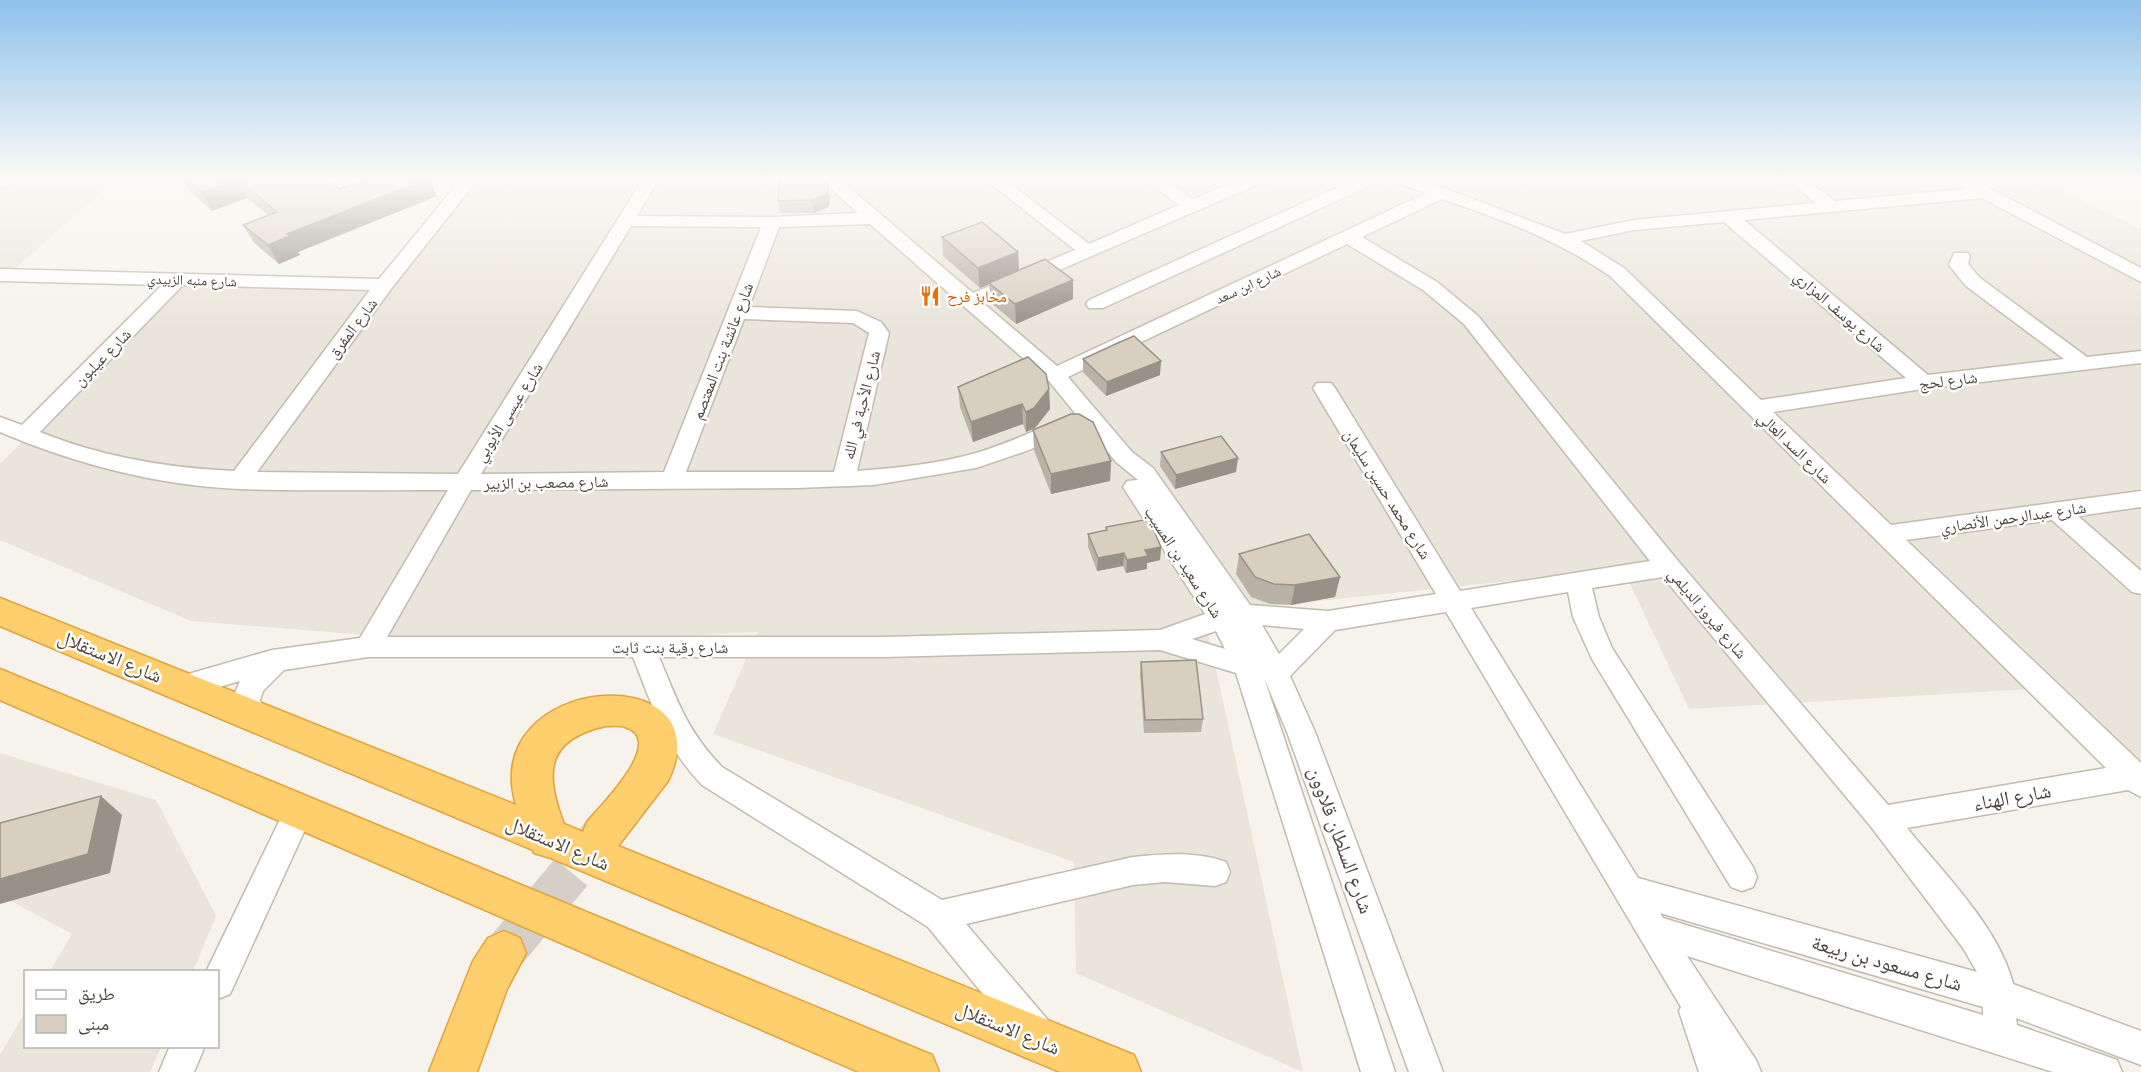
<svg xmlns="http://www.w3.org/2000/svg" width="2141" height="1072" viewBox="0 0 2141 1072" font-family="'Roboto Condensed','Noto Naskh Arabic',sans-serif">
  <rect width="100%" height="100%" fill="#f6f3ec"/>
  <g fill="#eae5da">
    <polygon points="9,179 117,179 0,282 0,186"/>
    <polygon points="468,179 2040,179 2141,229 2141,790 2033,689 1689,709 1623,569 1204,613 1303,1072 1076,973 1074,862 713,734 758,632 492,645 191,621 0,540 0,464 179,285 374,289"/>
    <polygon points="0,753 156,800 216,916 193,971 50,971 72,934 0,895"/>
    <polygon points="25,1012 26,1046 161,1047 150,1072 0,1072 0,1055"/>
  </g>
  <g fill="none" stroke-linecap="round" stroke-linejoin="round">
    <polyline stroke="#d4d0c8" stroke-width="42" stroke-dasharray="42 21" stroke-linecap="butt" points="504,953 602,835"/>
    <g stroke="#c2bbae" stroke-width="3">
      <g id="minor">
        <polygon points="0,179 13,179 6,187 0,188"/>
        <path d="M461 179H478L391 289 257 472 458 474 643 179H659L637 216 772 217 858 213 821 179H839L973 293 1075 250 985 179H1004L1089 244 1179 205 1143 179H1162L1193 199 1241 179H1263L1261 183 983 303 1057 366 1426 193 1398 183 1396 179H1420L1565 234 1634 220 1816 203 1786 179H1805L1835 201 1965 189 1960 184 1962 180H1974L2141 268V282L1982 198 1744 220 1928 375 2064 359 1966 286 1949 265 1954 253H1968L1970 257 1968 264 1980 278 2087 357 2141 351V363L1923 389 1773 412 1891 525 2141 491V507L2078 516 2141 571V594L2132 592 2052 520 1906 540 2141 763V797L2128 790 1907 828C1943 873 1999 927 2013 984L2141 1031V1065L2016 1018 2017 1025 2117 1060 2122 1072H2053L1687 956 1756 1060 1761 1072H1699L1679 1011 1681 1007 1446 612 1335 630 1290 676 1315 732 1443 1072H1409L1287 732 1264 678 1395 1072H1361L1236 673 1160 650 885 657H659C678 702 687 731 722 767L942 900 1133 857C1163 854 1197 851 1226 862L1230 872 1226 882 1215 886 1165 882 1133 885 966 924 1047 1019 1052 1031 1047 1043 1035 1048 1023 1043 928 927 702 785C664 745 653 707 633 657H368L284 670 263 691 260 700 265 714 261 722 251 725 241 722 232 700 240 681 185 697 175 694 172 686 175 678 185 675 272 650 360 638 448 490C379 490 308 491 238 489 157 485 75 464 0 432V417L22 425 162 285 0 281V269L379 279ZM1442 199C1501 219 1558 240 1610 276L2106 768 1888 805 1678 561 1478 316 1437 282 1362 237ZM1724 222 1906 378 1761 400 1624 268 1581 241 1634 230ZM870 224 1048 380 1075 413C1043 427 1010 443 976 453 938 464 896 468 857 471L889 333 881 322 857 311 749 307 779 227ZM631 226 761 227 664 472 481 474ZM1347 244 1423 290 1464 324 1650 561 1460 591 1335 388 1331 383H1317L1313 388 1436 594 1328 611 1250 605 1153 468 1132 452 1068 377ZM183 285 370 290 234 471C169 468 101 457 40 432ZM744 319 853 323 869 333 834 472H686ZM1086 425 1116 462 1138 480 1127 481 1123 487 1205 614 1160 630 885 637H387L471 490 797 488 874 485 976 468 1029 450ZM1663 577 1872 828 1963 948 1977 972 1638 878 1471 608 1568 592 1573 617 1592 659 1731 887 1742 891 1753 887 1757 877 1753 867 1612 648 1599 617 1592 588ZM1262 625 1304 629 1279 654ZM1216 631 1225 649 1192 639ZM1660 913 1983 1007V1015L1663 918Z"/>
        <polygon points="1356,179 1378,179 1376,183 1103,308 1089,308 1086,304 1089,300"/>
        <polygon points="298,799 308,803 313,812 230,994 218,999 218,972 206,972 288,803"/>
        <polygon points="170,1046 205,1046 194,1072 159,1072"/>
      </g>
    </g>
    <g stroke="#e0a43c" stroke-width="3">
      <g id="highway">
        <path d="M0 598 516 805C477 671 728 657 668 781L618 846 1134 1055 1141 1072H1060L551 858 534 853 533 850 0 626ZM606 726C612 726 620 725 625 727 668 740 600 806 587 822L583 832 564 824C544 773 546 739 606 726Z"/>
        <polygon points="0,669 932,1055 939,1072 859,1072 0,700"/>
        <polygon points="504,931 520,938 526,953 507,989 477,1072 429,1072 473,961 488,938"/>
      </g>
    </g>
    <use href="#minor" fill="#fff" fill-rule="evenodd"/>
    <use href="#highway" fill="#ffcf6e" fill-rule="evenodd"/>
  </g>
  <g fill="#bab2a6">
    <polygon points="182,179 326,179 340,189 437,196 298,252 300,255 279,264 254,243 243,225 268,215 247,198 212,211 190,192"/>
    <polygon points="830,196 829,207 814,213 780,213 778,201"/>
    <polygon points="942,237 1018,252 1019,270 1073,299 1016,324 990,302 989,284 980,288 943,256"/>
    <polygon points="1083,359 1160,375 1106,396 1083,372"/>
    <polygon points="958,387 1049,389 1050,409 1035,428 1026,432 1023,424 973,442 960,407"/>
    <polygon points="1033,430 1111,461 1110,481 1051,494 1034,450"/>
    <polygon points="1161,452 1236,472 1175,489 1160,466"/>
    <polygon points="1106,527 1161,547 1160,560 1147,563 1147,569 1126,573 1123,566 1097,571 1088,547 1088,534 1106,531"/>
    <polygon points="1239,554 1340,577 1335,597 1291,605 1270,604 1251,597 1236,574"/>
    <polygon points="1141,662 1203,719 1201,732 1144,733 1140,675"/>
  </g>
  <g fill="#979187">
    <polygon points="237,179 247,198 212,211 201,192"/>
    <polygon points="427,179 430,179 437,196 298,252 300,255 279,264 268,245 287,234"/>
    <polygon points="828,184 830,196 829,207 814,213 812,200"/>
    <polygon points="1018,252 1019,271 980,288 978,268"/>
    <polygon points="1073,280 1073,299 1016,324 1015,304"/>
    <polygon points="1161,361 1160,375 1106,396 1107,382"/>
    <polygon points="1049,389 1050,409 1035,428 1026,432 1026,412"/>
    <polygon points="1022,404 1023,424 973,442 971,422"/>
    <polygon points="1238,458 1236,472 1175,489 1176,475"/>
    <polygon points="1111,461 1110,481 1051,494 1051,474"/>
    <polygon points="1161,547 1160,560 1147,563 1147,569 1126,573 1127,560 1145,550"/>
    <polygon points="1124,553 1123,566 1097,571 1098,558"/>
    <polygon points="1340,577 1335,597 1291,605 1295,585"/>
    <polygon points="101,796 122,815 110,873 0,904 0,879"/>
  </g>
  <g fill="#d8cfc1" stroke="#979187" stroke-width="1.5">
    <polygon points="185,179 326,179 340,189 367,179 427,179 287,234 290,236 268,245 243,225 277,212 237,179 201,192"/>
    <polygon points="780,179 823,179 828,184 826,194 812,200 778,201"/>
    <polygon points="982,222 1018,252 978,268 942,237"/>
    <polygon points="1045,259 1073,280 1015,304 989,283"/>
    <polygon points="1134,336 1161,361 1107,382 1083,359 1120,342"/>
    <polygon points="1028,357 1046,374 1049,389 1034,408 1026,412 1022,404 971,422 958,387"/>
    <polygon points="1071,414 1079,414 1093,422 1111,461 1051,474 1033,430"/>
    <polygon points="1221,436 1238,458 1176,475 1161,452"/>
    <polygon points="1149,519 1161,547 1145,550 1148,556 1127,560 1124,553 1098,558 1088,534 1107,530 1106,527"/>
    <polygon points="1309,534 1340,577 1295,585 1274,584 1255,577 1239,554"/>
    <polygon points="1196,660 1203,719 1145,720 1141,662"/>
    <polygon points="101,796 88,854 0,879 0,823"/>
  </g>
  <linearGradient id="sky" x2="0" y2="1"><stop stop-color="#8fc1ec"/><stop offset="0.54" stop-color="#fbfaf6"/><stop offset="1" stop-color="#fbfaf6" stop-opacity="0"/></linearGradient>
  <rect width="2141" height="329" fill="url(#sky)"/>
  <defs>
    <g id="restaurant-bare" transform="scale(1.62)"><path d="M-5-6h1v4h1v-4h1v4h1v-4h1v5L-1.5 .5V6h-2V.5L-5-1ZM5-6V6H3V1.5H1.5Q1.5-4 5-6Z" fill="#e8710a" stroke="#fff" stroke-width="2.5" paint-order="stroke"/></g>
  </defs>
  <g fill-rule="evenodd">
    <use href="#restaurant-bare" x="930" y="296"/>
  </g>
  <g text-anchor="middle" stroke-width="5" stroke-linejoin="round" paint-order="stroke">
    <g font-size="14" fill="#4b4439" stroke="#fff">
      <text transform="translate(192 280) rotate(2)" y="5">شارع منبه الزبيدي</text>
      <text transform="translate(1248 285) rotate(-25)" y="5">شارع ابن سعد</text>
    </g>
    <g font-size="16" fill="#c56008" stroke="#fff" text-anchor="start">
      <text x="947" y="302">مخابز فرح</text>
    </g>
    <g font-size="16" fill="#4b4439" stroke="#fff">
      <text transform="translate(1840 311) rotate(41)" y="6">شارع يوسف المزاري</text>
      <text transform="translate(352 328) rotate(-53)" y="6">شارع المفرق</text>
      <text transform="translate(722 351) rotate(-69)" y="6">شارع عائشة بنت المعتصم</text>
      <text transform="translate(102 357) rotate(-45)" y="6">شارع عيلبون</text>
      <text transform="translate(1948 380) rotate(-7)" y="6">شارع لحج</text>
      <text transform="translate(861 405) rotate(-76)" y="6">شارع الأحبة في الله</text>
      <text transform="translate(508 412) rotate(-58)" y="6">شارع عيسى الأيوبي</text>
      <text transform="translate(1795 447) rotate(44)" y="6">شارع السد العالي</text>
      <text transform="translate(546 482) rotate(-1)" y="6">شارع مصعب بن الزبير</text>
      <text transform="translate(1388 494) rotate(58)" y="6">شارع محمد حسين سليمان</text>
      <text transform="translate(2013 517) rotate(-8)" y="6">شارع عبدالرحمن الأنصاري</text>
      <text transform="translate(1184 562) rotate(57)" y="6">شارع سعيد بن المسيب</text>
      <text transform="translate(1708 613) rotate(50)" y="6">شارع فيروز الديلمي</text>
      <text x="670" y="653">شارع رقية بنت ثابت</text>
    </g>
    <g font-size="20" fill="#4b4439" stroke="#fff">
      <text transform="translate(110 656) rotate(22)" y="7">شارع الاستقلال</text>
      <text transform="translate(2012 797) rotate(-10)" y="7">شارع الهناء</text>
      <text transform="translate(1341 840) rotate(70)" y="7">شارع السلطان قلاوون</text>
      <text transform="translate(558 843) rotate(23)" y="7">شارع الاستقلال</text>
      <text transform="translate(1887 963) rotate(16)" y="7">شارع مسعود بن ربيعة</text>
      <text transform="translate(1008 1028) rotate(22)" y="7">شارع الاستقلال</text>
    </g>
  </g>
  <rect x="24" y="970" width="195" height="78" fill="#ffffff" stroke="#b7b4b0" stroke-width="1.5"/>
  <rect x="36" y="990" width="30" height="9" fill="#ffffff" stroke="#b7b4b0" stroke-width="1.5"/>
  <text x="78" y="1000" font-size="18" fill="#4b4439">طريق</text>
  <rect x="36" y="1015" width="30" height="18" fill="#d8cfc1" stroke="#b7b4b0" stroke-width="1.5"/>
  <text x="78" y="1030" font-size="18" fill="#4b4439">مبنى</text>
</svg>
